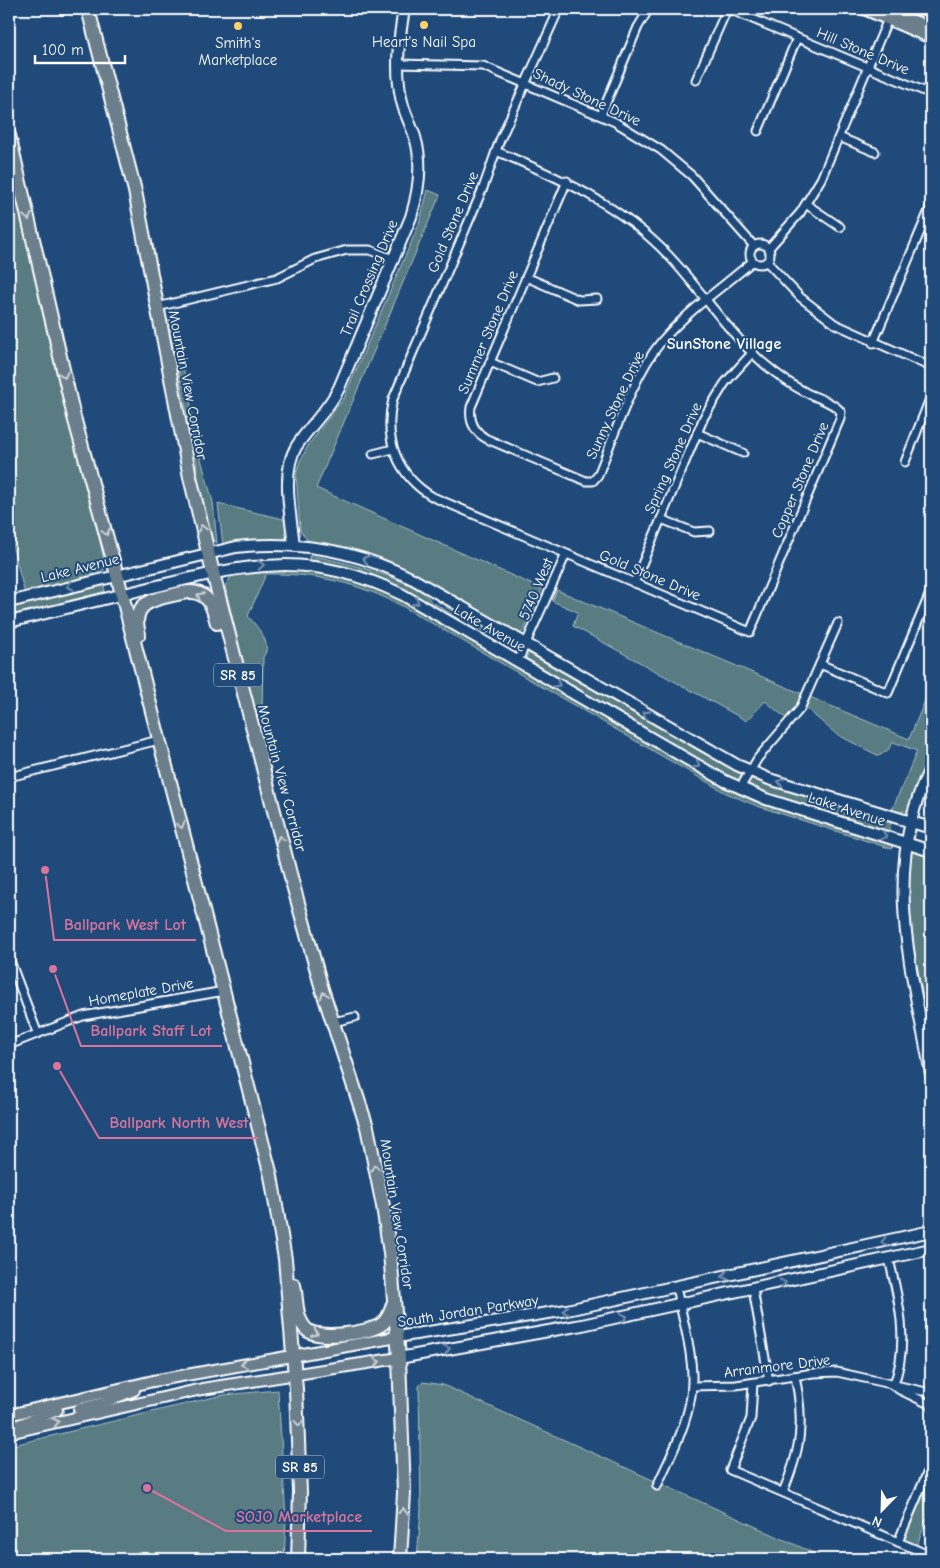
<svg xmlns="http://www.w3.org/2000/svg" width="940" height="1568" viewBox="0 0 940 1568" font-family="'Comic Neue',sans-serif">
  <rect width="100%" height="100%" fill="#1f4a7a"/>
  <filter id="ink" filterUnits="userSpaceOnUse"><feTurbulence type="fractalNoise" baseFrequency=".02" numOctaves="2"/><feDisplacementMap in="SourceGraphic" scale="10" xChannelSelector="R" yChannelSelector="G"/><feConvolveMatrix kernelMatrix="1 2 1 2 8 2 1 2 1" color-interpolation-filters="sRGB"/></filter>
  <g filter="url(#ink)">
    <g fill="#597c82" stroke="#acbec0">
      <polygon points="9,150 105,564 104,570 97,575 25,594 9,533"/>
      <polygon points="428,190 440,195 316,488 542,589 524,631 519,635 450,596 451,594 360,553 308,541 300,530 296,473 300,461 309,444 344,398 419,224"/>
      <polygon points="170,318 189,391 195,438 213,502 217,543 212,540 200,494 196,461 169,321"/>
      <polygon points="218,504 288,520 289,535 282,540 223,545"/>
      <path d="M319 551C395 566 446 601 511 639L508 644 488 632 487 634 446 607V605L440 603 420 588 370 565 319 553Z"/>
      <path d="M309 556C330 557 429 583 431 603L436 604 496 643 425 603 309 563Z"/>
      <path d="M288 570C330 573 367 584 405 602L721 785 763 804 884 842 894 843 892 849 757 806 726 793 402 606C359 583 314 573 266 574L248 616C256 626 274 644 263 657L262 712 255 714 225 586 233 574 254 571Z"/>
      <polygon points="103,582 105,591 17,615 14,612 12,604"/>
      <polygon points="557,590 909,739 931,686 931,759 910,811 902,811 900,815 892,810 917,751 893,742 888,750 879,756 836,734 808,710 798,706 787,719 765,701 747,721 573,626 578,612 552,601"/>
      <polygon points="530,651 742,772 737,783 525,660"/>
      <polygon points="752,776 892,820 887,834 766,795 746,786"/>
      <path d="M914 850 931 856V1041C926 1011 894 868 914 850Z"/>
      <polygon points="423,1382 443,1385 827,1559 417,1559 421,1510 419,1386"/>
      <polygon points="278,1390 286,1519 284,1559 9,1559 9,1446 223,1395"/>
      <polygon points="931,1473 931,1510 916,1547 903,1540"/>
    </g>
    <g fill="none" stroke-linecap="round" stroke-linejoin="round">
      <g stroke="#fff" stroke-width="11">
        <g id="street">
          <polyline points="729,9 931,94"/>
          <polyline points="397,64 483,66 615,122 661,150 692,176 754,246"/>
          <polyline points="696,80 727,9"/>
          <polyline points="601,115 638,27 649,9"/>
          <polyline points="758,131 797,38"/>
          <polyline points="839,137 875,152"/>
          <path d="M496 151C560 178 621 205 669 256 701 290 727 331 762 362 775 373 789 384 805 392 816 398 834 402 841 412L840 419 750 632 433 497C397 476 383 438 393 399L483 188C489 172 494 156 500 140L559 9"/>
          <path d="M567 181 471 407C469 421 474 432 487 439L586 481H593L598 475C615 434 633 376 661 342 687 311 723 287 753 261"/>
          <polyline points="806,204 840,227"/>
          <circle cx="760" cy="254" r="10"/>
          <polyline points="769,248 800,213 821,179 888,19"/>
          <polyline points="767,262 800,297 835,324 931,367"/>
          <polyline points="526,277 579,300 597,299"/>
          <polyline points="157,307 277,278 315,259 347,250 370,250 393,259"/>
          <polyline points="873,343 931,206"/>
          <polyline points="490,362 537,382 553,378"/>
          <polyline points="697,433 743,453"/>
          <polyline points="373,454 393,449"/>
          <polyline points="905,462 931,396"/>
          <polyline points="661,519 694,532 710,531"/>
          <polyline points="634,583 704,417 725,383 752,353"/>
          <polyline points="9,614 11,621"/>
          <polyline points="518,661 566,554"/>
          <polyline points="820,664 888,693 931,591"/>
          <polyline points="9,777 159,740"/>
          <polyline points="740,788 758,758 800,709 838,623"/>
          <polyline points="9,958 37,1032"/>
          <polyline points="333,1022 355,1017"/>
          <polyline points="9,1045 83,1016 224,991"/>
          <path d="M889 1259C899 1300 910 1345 893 1386"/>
          <polyline points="753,1289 769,1381"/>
          <polyline points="753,1383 751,1418 730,1470 931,1556"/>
          <polyline points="692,1386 736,1385 813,1373 837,1372 931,1393"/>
          <polyline points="898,1389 931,1405"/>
          <path d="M657 1486C670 1457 686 1428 691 1396 696 1360 683 1322 676 1287"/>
          <path d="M783 1492C801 1449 805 1423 795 1376"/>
          <polyline points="898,1542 931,1464"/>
        </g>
      </g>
      <g stroke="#fff" stroke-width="14">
        <g id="secondary">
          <path d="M294 545C291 517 281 472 296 447 309 426 328 411 339 388L411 217C419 191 423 163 415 137 411 124 403 111 401 97 395 67 399 39 404 9"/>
          <path d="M9 602 236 547C298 540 358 551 413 579L737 765 769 779 931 828"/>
          <path d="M9 622C56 611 102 599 149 588 246 565 308 548 403 595L725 781 766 799 931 851"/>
          <path d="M931 767C880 867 912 970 931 1074"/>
          <polyline points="397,1337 567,1310 931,1231"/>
          <polyline points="399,1358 582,1325 931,1249"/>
        </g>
      </g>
      <g stroke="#fff" stroke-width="14">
        <g id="primary">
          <polyline points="864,9 931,38"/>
          <polyline points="888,19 900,15 931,28"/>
          <polyline points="79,1409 103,1403 134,1390"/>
          <polyline points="9,1415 153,1381 397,1337"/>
          <polyline points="14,1427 57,1410"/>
          <polyline points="9,1433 202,1389 399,1358"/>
        </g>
      </g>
      <g stroke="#fff" stroke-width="16">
        <g id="highway">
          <polyline points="88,9 135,191 190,477 213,573 293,885 322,989 367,1127 383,1206 390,1253 399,1358 404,1493 400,1559"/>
          <polyline points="9,135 74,417 117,575 271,1176 285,1259 296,1389 300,1492 298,1559"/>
          <path d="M139 634C131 605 149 600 173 595 185 592 196 589 206 598 213 604 214 614 217 623"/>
          <path d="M294 1285C297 1299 295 1319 307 1330 318 1340 370 1333 382 1324 389 1319 391 1311 393 1304"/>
        </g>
      </g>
      <use href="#street" stroke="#1f4a7a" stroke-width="7"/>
      <use href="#secondary" stroke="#1f4a7a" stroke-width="10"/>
      <use href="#primary" stroke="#6b7e8b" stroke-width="10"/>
      <use href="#highway" stroke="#6b7e8b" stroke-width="12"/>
    </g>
    <defs><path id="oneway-chevron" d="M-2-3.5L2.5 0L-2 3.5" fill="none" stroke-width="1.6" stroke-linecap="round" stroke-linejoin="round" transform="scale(1.25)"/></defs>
    <g stroke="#cbd2d6">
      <use href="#oneway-chevron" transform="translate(28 217) rotate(77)"/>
      <use href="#oneway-chevron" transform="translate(64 375) rotate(77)"/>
      <use href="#oneway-chevron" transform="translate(202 528) rotate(-104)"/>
      <use href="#oneway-chevron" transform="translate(106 532) rotate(75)"/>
      <use href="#oneway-chevron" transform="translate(200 596) rotate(-152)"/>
      <use href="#oneway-chevron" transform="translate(181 825) rotate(75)"/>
      <use href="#oneway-chevron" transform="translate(280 839) rotate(-105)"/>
      <use href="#oneway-chevron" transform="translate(324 995) rotate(-108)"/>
      <use href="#oneway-chevron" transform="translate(375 1168) rotate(-102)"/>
      <use href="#oneway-chevron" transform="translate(315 1333) rotate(23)"/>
      <use href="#oneway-chevron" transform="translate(377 1362) rotate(-9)"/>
      <use href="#oneway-chevron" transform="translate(244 1364) rotate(169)"/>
      <use href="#oneway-chevron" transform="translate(56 1422) rotate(-14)"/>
      <use href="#oneway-chevron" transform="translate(299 1423) rotate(86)"/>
      <use href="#oneway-chevron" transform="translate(403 1511) rotate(-87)"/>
    </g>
    <g stroke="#7992af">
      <use href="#oneway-chevron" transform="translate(366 559) rotate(-162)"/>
      <use href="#oneway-chevron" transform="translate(261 565) rotate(-4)"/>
      <use href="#oneway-chevron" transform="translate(70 586) rotate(166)"/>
      <use href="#oneway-chevron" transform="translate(416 602) rotate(30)"/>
      <use href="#oneway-chevron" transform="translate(557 684) rotate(30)"/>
      <use href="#oneway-chevron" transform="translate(646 714) rotate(-150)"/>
      <use href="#oneway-chevron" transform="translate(697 765) rotate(30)"/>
      <use href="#oneway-chevron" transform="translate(781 782) rotate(-163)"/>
      <use href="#oneway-chevron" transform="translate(884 836) rotate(18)"/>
      <use href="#oneway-chevron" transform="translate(884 1242) rotate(168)"/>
      <use href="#oneway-chevron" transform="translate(725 1276) rotate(168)"/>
      <use href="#oneway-chevron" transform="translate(783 1283) rotate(-13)"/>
      <use href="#oneway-chevron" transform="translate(566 1311) rotate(170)"/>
      <use href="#oneway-chevron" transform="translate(624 1317) rotate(-12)"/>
      <use href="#oneway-chevron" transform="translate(447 1349) rotate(-13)"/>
    </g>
  </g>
  <g fill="#ffd166" stroke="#1f4a7a" stroke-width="2">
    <circle cx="424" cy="25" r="5"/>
    <circle cx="238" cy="26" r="5"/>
  </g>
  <g text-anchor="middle" stroke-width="4" stroke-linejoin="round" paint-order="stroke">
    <g fill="#1f4a7a" stroke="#bcc9d7" stroke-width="1">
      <rect x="214" y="663.5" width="48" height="23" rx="4"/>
      <rect x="276" y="1455.5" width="48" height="23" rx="4"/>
    </g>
    <g font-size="14" font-weight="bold" fill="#fff">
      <text x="238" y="680">SR 85</text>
      <text x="300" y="1472">SR 85</text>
    </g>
    <g font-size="15" fill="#fff" stroke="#1f4a7a">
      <text x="424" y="47">Heart's Nail Spa</text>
      <text x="238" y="48">Smith's<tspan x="238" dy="17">Marketplace</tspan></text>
    </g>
    <g font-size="15" fill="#fff" stroke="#1f4a7a">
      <text transform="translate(863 51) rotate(23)" y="5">Hill Stone Drive</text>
      <text transform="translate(587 97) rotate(25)" y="5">Shady Stone Drive</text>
      <text transform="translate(453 222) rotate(-67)" y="5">Gold Stone Drive</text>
      <text transform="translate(369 278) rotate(-67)" y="5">Trail Crossing Drive</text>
      <text transform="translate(488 332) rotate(-67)" y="5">Summer Stone Drive</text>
      <text transform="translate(188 385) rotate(79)" y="5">Mountain View Corridor</text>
      <text transform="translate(615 405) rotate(-65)" y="5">Sunny Stone Drive</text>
      <text transform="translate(673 458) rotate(-66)" y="5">Spring Stone Drive</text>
      <text transform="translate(800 480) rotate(-67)" y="5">Copper Stone Drive</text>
      <text transform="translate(80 568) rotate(-14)" y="5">Lake Avenue</text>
      <text transform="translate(650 575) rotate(23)" y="5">Gold Stone Drive</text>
      <text transform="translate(536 589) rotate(-67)" y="5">5740 West</text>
      <text transform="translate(490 628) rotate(30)" y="5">Lake Avenue</text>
      <text transform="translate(282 778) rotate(75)" y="5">Mountain View Corridor</text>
      <text transform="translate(847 809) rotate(18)" y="5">Lake Avenue</text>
      <text transform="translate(141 992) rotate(-10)" y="5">Homeplate Drive</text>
      <text transform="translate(397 1214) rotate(81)" y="5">Mountain View Corridor</text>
      <text transform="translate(468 1311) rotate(-9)" y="5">South Jordan Parkway</text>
      <text transform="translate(777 1366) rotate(-7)" y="5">Arranmore Drive</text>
    </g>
    <g font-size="16" font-weight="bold" fill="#fff" stroke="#1f4a7a">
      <text x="724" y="349">SunStone Village</text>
    </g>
  </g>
  <path fill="none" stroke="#da749d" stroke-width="2" d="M45 870L54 940H196M53 969L81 1046H222M57 1066L99 1138H258M147 1488L226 1531H372"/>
  <g fill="#da749d" stroke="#1f4a7a" stroke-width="2">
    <circle cx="45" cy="870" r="5"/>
    <circle cx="53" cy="969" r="5"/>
    <circle cx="57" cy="1066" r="5"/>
    <circle cx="147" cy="1488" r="5"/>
  </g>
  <g font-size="16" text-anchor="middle" font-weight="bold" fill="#da749d" stroke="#1f4a7a" stroke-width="4" stroke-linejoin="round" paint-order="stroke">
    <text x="125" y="930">Ballpark West Lot</text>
    <text x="151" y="1036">Ballpark Staff Lot</text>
    <text x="179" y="1128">Ballpark North West</text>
    <text x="299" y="1522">SOJO Marketplace</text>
  </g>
  <rect width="940" height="1568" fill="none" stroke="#1f4a7a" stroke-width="30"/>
  <rect x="15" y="15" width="910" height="1538" fill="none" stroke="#fff" stroke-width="2" filter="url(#ink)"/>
  <g transform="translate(882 1510) rotate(203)" stroke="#1f4a7a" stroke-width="4" paint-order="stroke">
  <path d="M0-4L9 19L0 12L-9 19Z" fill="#ffffff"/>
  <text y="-8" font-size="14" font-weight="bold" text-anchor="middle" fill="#ffffff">N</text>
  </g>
  <path d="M35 55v8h90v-8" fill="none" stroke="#ffffff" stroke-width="2.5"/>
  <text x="42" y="55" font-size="15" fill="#ffffff" stroke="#1f4a7a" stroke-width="4" paint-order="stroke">100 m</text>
</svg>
